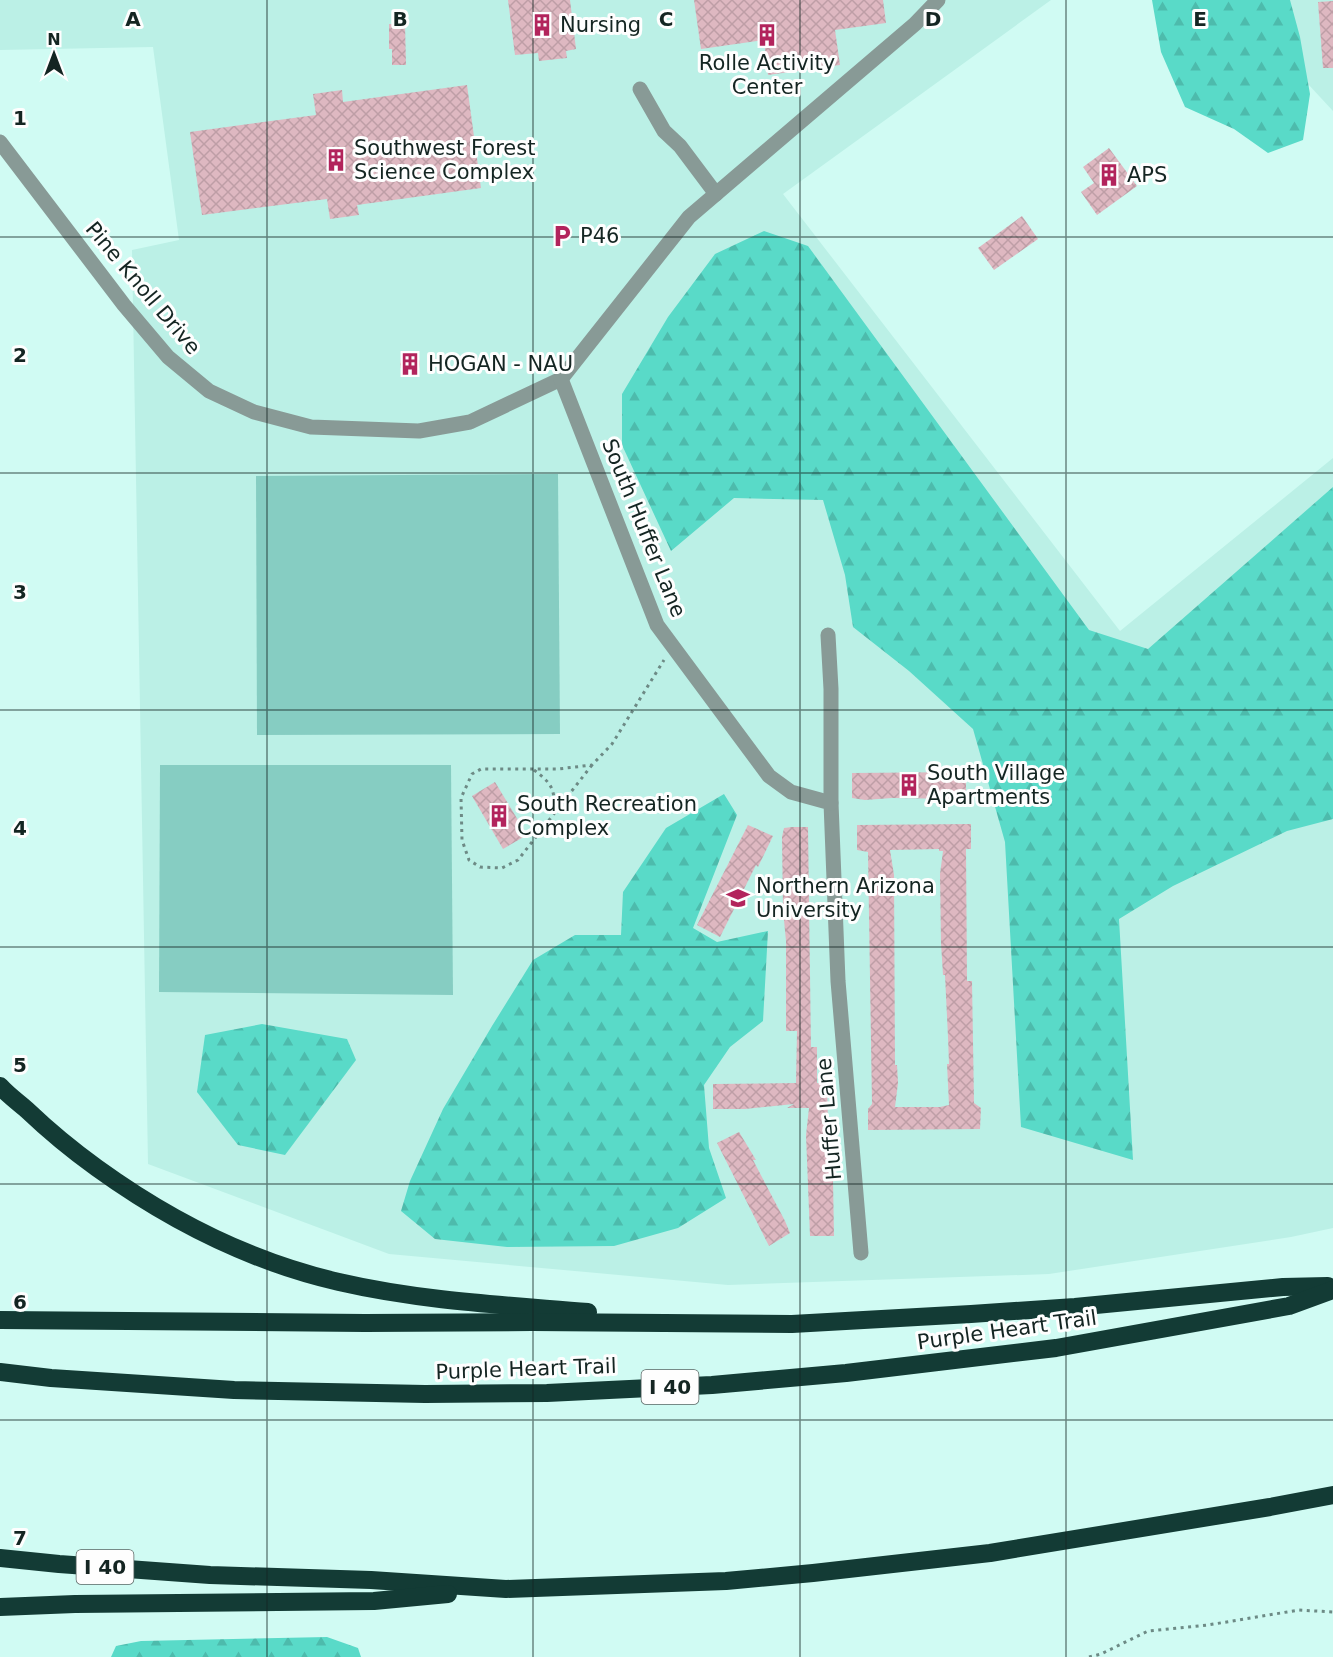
<svg xmlns="http://www.w3.org/2000/svg" width="1333" height="1657" viewBox="0 0 1333 1657" font-family="'DejaVu Sans',sans-serif">
  <defs>
    <pattern id="forest-firs" width="22" height="20" patternUnits="userSpaceOnUse" patternTransform="scale(1.5)"><rect width="22" height="20" fill="#59dac8"/><path d="M5 1l3.5 6h-7zM16 11l3.5 6h-7z" fill="#4dbbac"/></pattern>
    <pattern id="building-cross-hatch" width="8" height="8" patternUnits="userSpaceOnUse" patternTransform="scale(1.5)"><rect width="8" height="8" fill="#deb8c1"/><path d="M0 0l8 8M0 8l8-8" fill="none" stroke="#be9ea6"/></pattern>
  </defs>
  <rect width="100%" height="100%" fill="#d0fbf3"/>
  <g fill="#bbf0e6">
    <polygon points="0,0 1051,0 783,194 1120,631 1333,458 1333,1228 1291,1237 1049,1274 728,1285 389,1254 148,1164 132,250 179,240 153,47 0,50"/>
    <polygon points="1230,0 1333,0 1333,111"/>
  </g>
  <g fill="#86cdc2">
    <polygon points="558,474 560,734 257,735 256,476"/>
    <polygon points="160,765 451,765 453,995 159,992"/>
  </g>
  <g fill="url(#forest-firs)">
    <polygon points="1152,0 1290,0 1300,37 1310,94 1303,140 1268,153 1234,129 1185,107 1161,52"/>
    <polygon points="764,231 808,246 1089,630 1148,649 1333,487 1333,819 1287,831 1173,886 1119,919 1133,1160 1021,1127 1005,842 973,729 909,671 853,627 845,575 823,500 734,498 671,551 622,445 622,394 668,317 715,254"/>
    <polygon points="724,794 737,815 693,928 717,942 768,931 763,1021 730,1047 704,1085 709,1148 726,1198 678,1228 614,1246 507,1247 435,1239 401,1211 410,1181 443,1109 492,1026 533,960 575,935 621,935 623,892 666,828"/>
    <polygon points="262,1024 347,1039 356,1060 285,1155 238,1145 197,1092 205,1035"/>
    <polygon points="327,1637 358,1648 361,1657 111,1657 116,1646 141,1641"/>
  </g>
  <g fill="url(#building-cross-hatch)" fill-rule="evenodd">
    <polygon points="508,0 570,0 576,49 566,51 567,58 539,61 538,53 515,55"/>
    <polygon points="694,0 883,0 886,23 835,30 840,65 768,75 764,40 701,49"/>
    <polygon points="1333,1 1333,68 1323,68 1318,2"/>
    <polygon points="389,24 405,24 406,65 392,65 392,49 389,49"/>
    <polygon points="467,85 481,188 357,205 359,215 330,219 327,199 202,215 190,132 316,115 313,94 342,90 343,102"/>
    <polygon points="1109,148 1137,186 1097,215 1081,192 1094,183 1083,167"/>
    <polygon points="1022,216 1038,239 994,270 978,248"/>
    <circle cx="410" cy="364" r="10"/>
    <polygon points="966,772 966,796 957,796 957,799 892,798 865,800 852,798 852,773"/>
    <polygon points="495,782 527,835 503,849 472,796"/>
    <path d="M971 824V849H966L967 981H972L974 1103 981 1108 980 1129 868 1130V1109L872 1104 868 852 857 850V825ZM939 849V851H943L940 874 941 943 943 975H945L948 1037 949 1064H947L949 1105 940 1107H895L898 1083 897 1065H895L894 875 890 850Z"/>
    <polygon points="748,825 773,836 758,867 756,865 720,937 697,925"/>
    <polygon points="792,827 808,827 811,1047 817,1047 817,1083 827,1083 828,1122 832,1122 834,1236 810,1236 806,1135 809,1108 787,1108 794,1104 745,1109 713,1109 713,1084 796,1083 797,1031 786,1031 786,941 783,910 782,837 784,828"/>
    <polygon points="739,1132 756,1160 753,1160 785,1221 790,1233 769,1246 717,1143"/>
  </g>
  <g fill="none" stroke-linecap="round" stroke-linejoin="round">
    <g stroke="#6d8a85" stroke-width="3" stroke-dasharray="3 4.5" stroke-linecap="butt">
      <polyline points="592,765 518,860 502,868 480,867 469,860 462,840 461,798 472,774 481,769 558,769 592,765 612,744 664,660"/>
      <path d="M534 770C551 783 554 787 555 809"/>
      <polyline points="1089,1657 1101,1654 1148,1631 1208,1625 1299,1610 1333,1612"/>
    </g>
    <g stroke="#889a96" stroke-width="15">
      <polyline points="640,89 664,131 680,146 716,194"/>
      <polyline points="0,142 124,305 168,357 209,391 254,412 311,427 419,431 470,422 561,379 689,217 915,24 938,0"/>
      <polyline points="561,379 657,625 769,776 791,792 831,803 838,981 861,1253"/>
      <polyline points="828,635 831,689 831,803"/>
    </g>
    <g stroke="#133b35" stroke-width="18">
      <path d="M0 1086C8 1095 18 1102 27 1110 49 1131 72 1150 97 1168 169 1220 252 1262 339 1282 421 1301 505 1305 588 1312"/>
      <polyline points="0,1320 365,1323 532,1322 792,1324 971,1314 1075,1307 1283,1287 1328,1286"/>
      <polyline points="0,1372 51,1378 234,1390 425,1394 547,1393 712,1385 846,1373 1056,1348 1289,1306 1333,1290"/>
      <polyline points="0,1558 59,1564 210,1575 371,1580 506,1589 726,1581 813,1573 990,1553 1270,1507 1333,1495"/>
      <polyline points="0,1607 75,1604 374,1601 448,1594"/>
    </g>
  </g>
  <path fill="none" stroke="#142522" stroke-width="1.5" stroke-opacity="0.55" d="M267 0V1657M533 0V1657M800 0V1657M1066 0V1657M0 237H1333M0 473H1333M0 710H1333M0 947H1333M0 1184H1333M0 1420H1333"/>
  <defs>
    <g id="building-bare" transform="scale(1.8)"><path d="M-4-6H4V6H1V3H-1V6H-4ZM-2.5-4.3h1.7v1.8h-1.7ZM.8-4.3h1.7v1.8H.8ZM-2.5-1h1.7V.8h-1.7ZM.8-1h1.7V.8H.8Z" fill="#b2245c" stroke="#fefefe" stroke-width="2.5" paint-order="stroke"/></g>
    <g id="parking-bare" transform="scale(1.8)"><path d="M-3.5-5.5H1a3.5 3.5 0 0 1 0 7H-1V5.5H-3.5ZM-1-3.4V-.6H.8a1.4 1.4 0 0 0 0-2.8Z" fill="#b2245c" stroke="#fefefe" stroke-width="2.5" paint-order="stroke"/></g>
    <g id="university-bare" transform="scale(1.8)"><path d="M0-5L7-2L0 1L-7-2ZM-4 1L0 2.5L4 1V4Q0 6-4 4Z" fill="#b2245c" stroke="#fefefe" stroke-width="2.5" paint-order="stroke"/></g>
  </defs>
  <g fill-rule="evenodd">
    <use href="#building-bare" x="542" y="25"/>
    <use href="#building-bare" x="767" y="35"/>
    <use href="#building-bare" x="336" y="160"/>
    <use href="#building-bare" x="1109" y="175"/>
    <use href="#parking-bare" x="562" y="236"/>
    <use href="#building-bare" x="410" y="364"/>
    <use href="#building-bare" x="909" y="785"/>
    <use href="#building-bare" x="499" y="816"/>
    <use href="#university-bare" x="738" y="898"/>
  </g>
  <g text-anchor="middle" stroke-width="6" stroke-linejoin="round" paint-order="stroke">
    <g fill="#fefefe" stroke="#5a6664" stroke-width="1.5">
      <rect x="641.5" y="1370" width="57" height="34" rx="4.5"/>
      <rect x="76.5" y="1550" width="57" height="34" rx="4.5"/>
    </g>
    <g font-size="20" font-weight="bold" fill="#142522">
      <text x="670" y="1394">I 40</text>
      <text x="105" y="1574">I 40</text>
    </g>
    <g font-size="21" fill="#142522" stroke="#fefefe" text-anchor="start">
      <text x="560" y="32">Nursing</text>
      <text x="767" y="70" text-anchor="middle">Rolle Activity<tspan x="767" dy="24">Center</tspan></text>
      <text x="354" y="155">Southwest Forest<tspan x="354" dy="24">Science Complex</tspan></text>
      <text x="1127" y="182">APS</text>
      <text x="580" y="243">P46</text>
      <text x="428" y="371">HOGAN - NAU</text>
      <text x="927" y="780">South Village<tspan x="927" dy="24">Apartments</tspan></text>
      <text x="517" y="811">South Recreation<tspan x="517" dy="24">Complex</tspan></text>
      <text x="756" y="893">Northern Arizona<tspan x="756" dy="24">University</tspan></text>
    </g>
    <g font-size="21" fill="#142522" stroke="#fefefe">
      <text transform="translate(143 288) rotate(50)" y="7">Pine Knoll Drive</text>
      <text transform="translate(644 528) rotate(68)" y="7">South Huffer Lane</text>
      <text transform="translate(829 1119) rotate(-95)" y="7">Huffer Lane</text>
      <text transform="translate(1007 1330) rotate(-8)" y="7">Purple Heart Trail</text>
      <text transform="translate(526 1369) rotate(-2)" y="7">Purple Heart Trail</text>
    </g>
  </g>
  <g font-size="20" text-anchor="middle" font-weight="bold" fill="#142522" stroke="#fefefe" stroke-width="6" stroke-linejoin="round" paint-order="stroke">
    <text x="133" y="26">A</text>
    <text x="400" y="26">B</text>
    <text x="666" y="26">C</text>
    <text x="933" y="26">D</text>
    <text x="1200" y="26">E</text>
    <text x="20" y="125">1</text>
    <text x="20" y="362">2</text>
    <text x="20" y="599">3</text>
    <text x="20" y="835">4</text>
    <text x="20" y="1072">5</text>
    <text x="20" y="1309">6</text>
    <text x="20" y="1545">7</text>
  </g>
  <g transform="translate(54 54)" stroke="#fefefe" stroke-width="4.5" paint-order="stroke">
  <path d="M0-4.5L10 22L0 15L-10 22Z" fill="#142522"/>
  <text y="-9" font-size="16" font-weight="bold" text-anchor="middle" fill="#142522">N</text>
  </g>
</svg>
